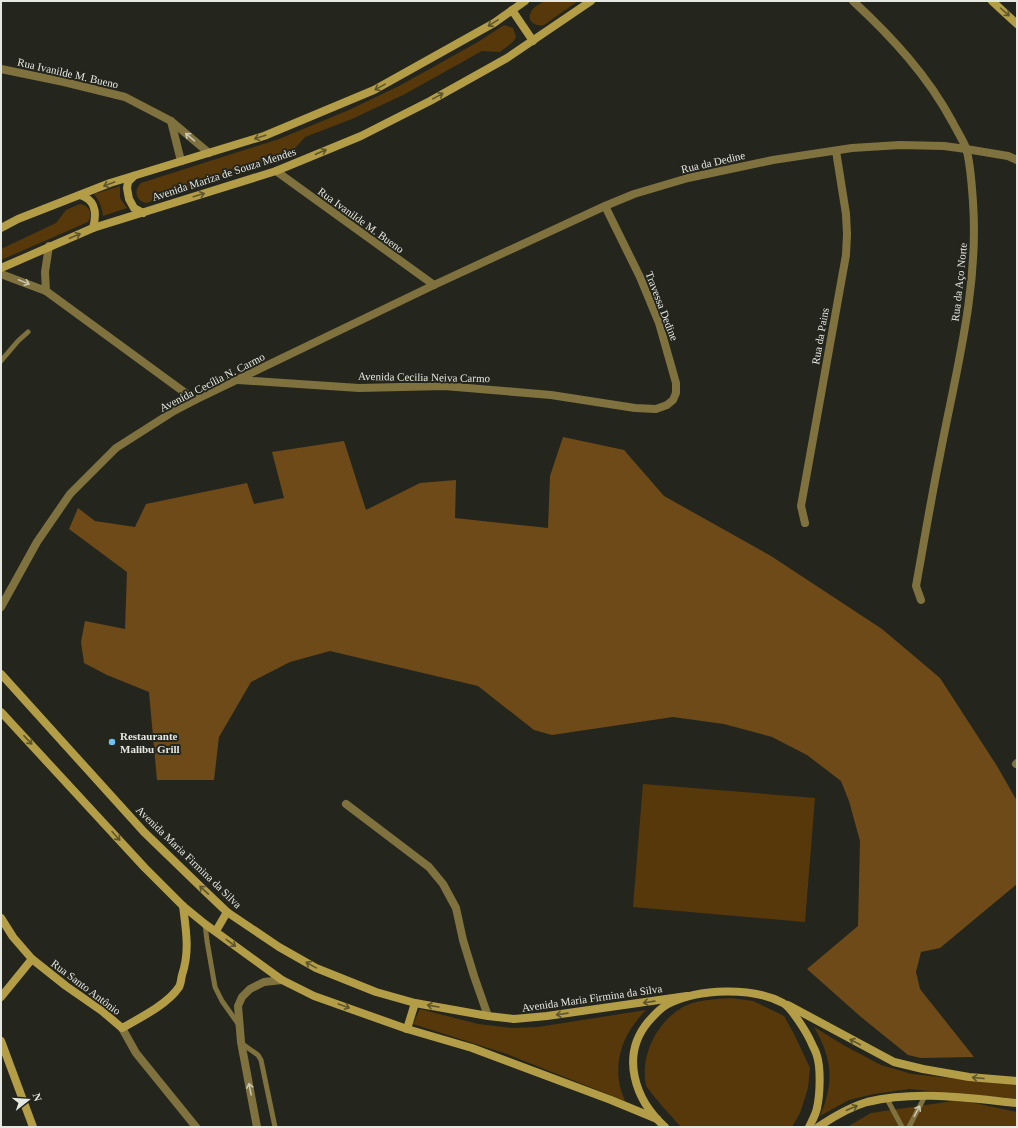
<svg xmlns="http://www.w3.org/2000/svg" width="1018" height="1128" viewBox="0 0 1018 1128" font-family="'Times New Roman',serif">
  <rect width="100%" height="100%" fill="#24261e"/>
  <g fill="#57380b">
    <path d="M544 1H578L544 25C536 27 526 21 531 12 533 7 540 4 544 1Z"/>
    <path d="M504 25 513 28 516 37 513 42 500 52 482 51 405 94 352 119 305 137 290 154 146 203C136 201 133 190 141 183L279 139 349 110 401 85 478 42Z"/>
    <path d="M120 186V198L127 208 103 216C102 207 100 202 94 194Z"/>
    <path d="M80 204C89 205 93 213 88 222L1 260V249L56 223 66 210Z"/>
    <polygon points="643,784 815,798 805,922 633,907"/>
    <path d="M731 998 753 1001 784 1016 794 1034 810 1068 808 1088 800 1113 792 1127H681C675 1120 648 1091 646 1085 640 1055 657 1022 683 1007 695 1000 717 999 731 998Z"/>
    <path d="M420 1009 478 1024 513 1028 538 1027 646 1010C621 1035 610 1068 625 1101L507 1054 413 1024Z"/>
    <path d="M814 1027 845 1046 881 1065 912 1074 1017 1085V1099L909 1089 874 1094 849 1100 820 1116C835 1082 832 1058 814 1027Z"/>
    <polygon points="960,1100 1017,1112 1017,1127 847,1127 871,1113"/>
  </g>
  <polygon fill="#6e4a18" points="563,437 624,450 664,496 771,556 882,629 940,678 997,766 1017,801 1017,884 940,948 921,952 916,972 920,989 974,1057 921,1058 908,1055 861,1017 807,969 858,926 860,841 849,801 841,781 807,755 772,737 724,724 673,717 552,735 534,730 478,686 330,651 290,662 251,682 219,737 214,780 157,780 149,692 107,675 84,663 81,642 85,621 125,629 127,572 69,529 78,508 95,521 135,527 146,504 247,483 254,504 284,498 272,452 344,441 366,510 420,483 456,480 455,518 548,528 550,476"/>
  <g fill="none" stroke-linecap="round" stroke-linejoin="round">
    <g stroke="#80723f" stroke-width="5">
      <polyline points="1,361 18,341 28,332"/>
      <polyline points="205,924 207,941 215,987 222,1001 239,1025"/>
      <polyline points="241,1043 258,1055 261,1060 275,1127"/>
      <polyline points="887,1099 902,1127"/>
      <polyline points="909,1127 925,1096"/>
    </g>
    <g stroke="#80723f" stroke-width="8">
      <path d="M853 1C892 37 928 76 953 123 957 131 963 140 966 148 970 161 972 187 973 202 979 288 956 371 940 455 931 499 924 542 916 586L921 600"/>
      <polyline points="1,69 64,82 125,97 171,121 209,153"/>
      <polyline points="171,121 181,161"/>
      <polyline points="238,380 359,388 444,386 551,395 635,408 656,409 667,405 673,400 676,393 676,383 659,323 640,277 605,206"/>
      <polyline points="805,523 801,506 846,255 847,234 846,214 836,151"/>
      <polyline points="1016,764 1017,763"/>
      <polyline points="346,804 429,867 443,884 456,908 463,940 474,976 488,1016"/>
      <polyline points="122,1028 136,1053 196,1127"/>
    </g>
    <g stroke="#80723f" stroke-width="8">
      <polyline points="276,171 434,285"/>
      <polyline points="1,274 46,291 195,400"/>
      <polyline points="46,291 45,272 49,246"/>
      <polyline points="1,607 37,542 70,494 116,448 174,411 195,400 434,285 605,206 634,194 688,178 773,160 852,148 900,145 944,146 966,149 1008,156 1017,160"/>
      <polyline points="257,1127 241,1042 238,1006 242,997 250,989 264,982 282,980"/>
    </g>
    <g stroke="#b49d47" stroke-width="8">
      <polyline points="992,1 1017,24"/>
      <polyline points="512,10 533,41"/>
      <polyline points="134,176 128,182 127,188 129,199 134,208 143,213"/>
      <path d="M80 195C96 200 97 213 93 228"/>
      <polyline points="1,228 18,219 110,183 264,136 374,90 494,23 525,1"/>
      <polyline points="1,268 93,228 276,171 361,136 430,101 507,58 591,1"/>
      <polyline points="1,674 144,832 205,891 227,912 279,947 316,968 376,992 415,1003 488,1016 514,1019 547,1016 687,996"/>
      <polyline points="1,712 145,868 183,906 205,924 282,980 314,996 407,1029 472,1048 611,1100 657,1119"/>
      <path d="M1 918 13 937 32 959 66 986 102 1011 122 1028C140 1018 168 1004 179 987 181 984 181 979 182 975 190 952 186 930 183 906"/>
      <polyline points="216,931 227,912"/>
      <polyline points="1,997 32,959"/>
      <polyline points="788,1005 894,1062 923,1069 969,1077 1017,1081"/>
      <polyline points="407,1029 415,1003"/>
      <polyline points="1,1041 33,1127"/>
      <path d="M665 1127C635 1100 620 1056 648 1022 654 1015 660 1008 668 1004 699 988 753 987 783 1003 791 1007 807 1033 811 1042 813 1047 816 1051 817 1056 821 1068 820 1095 817 1108 816 1114 812 1121 809 1127"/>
      <path d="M818 1127C833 1117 850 1107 867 1102 917 1090 967 1098 1017 1103"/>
    </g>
  </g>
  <defs><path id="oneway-shaft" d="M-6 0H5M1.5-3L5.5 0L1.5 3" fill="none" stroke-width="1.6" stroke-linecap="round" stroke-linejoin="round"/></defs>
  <g stroke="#5e562e">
    <use href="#oneway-shaft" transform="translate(1005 12) rotate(42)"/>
    <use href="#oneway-shaft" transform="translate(493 23) rotate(148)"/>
    <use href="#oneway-shaft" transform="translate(380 87) rotate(151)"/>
    <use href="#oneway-shaft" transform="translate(438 96) rotate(-29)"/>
    <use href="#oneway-shaft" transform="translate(260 137) rotate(162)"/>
    <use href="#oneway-shaft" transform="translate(321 152) rotate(-23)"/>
    <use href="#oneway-shaft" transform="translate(109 184) rotate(160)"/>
    <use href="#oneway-shaft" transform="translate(199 195) rotate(-17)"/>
    <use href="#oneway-shaft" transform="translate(75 236) rotate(-23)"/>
    <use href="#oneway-shaft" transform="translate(28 740) rotate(47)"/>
    <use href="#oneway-shaft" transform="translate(116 836) rotate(48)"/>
    <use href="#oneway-shaft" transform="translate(204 890) rotate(-137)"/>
    <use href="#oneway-shaft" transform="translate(231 943) rotate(37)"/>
    <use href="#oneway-shaft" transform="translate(311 965) rotate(-151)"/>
    <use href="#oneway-shaft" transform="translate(649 1002) rotate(172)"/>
    <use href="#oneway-shaft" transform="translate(344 1006) rotate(20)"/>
    <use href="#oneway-shaft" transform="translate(433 1006) rotate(-170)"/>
    <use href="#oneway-shaft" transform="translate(562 1014) rotate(172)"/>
    <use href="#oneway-shaft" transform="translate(855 1042) rotate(-152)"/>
    <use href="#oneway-shaft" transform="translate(978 1078) rotate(-175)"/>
    <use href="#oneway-shaft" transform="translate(852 1108) rotate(-23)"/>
  </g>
  <g stroke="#c7c4b0">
    <use href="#oneway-shaft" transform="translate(190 137) rotate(-140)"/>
    <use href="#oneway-shaft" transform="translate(24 282) rotate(22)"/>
    <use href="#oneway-shaft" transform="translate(250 1089) rotate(-101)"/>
    <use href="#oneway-shaft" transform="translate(917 1111) rotate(-62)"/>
  </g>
  <circle fill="#71c1f5" stroke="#24261e" stroke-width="1.5" cx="112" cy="742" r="4"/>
  <g text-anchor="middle" stroke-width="4" stroke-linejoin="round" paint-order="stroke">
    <g font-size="11" fill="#e5e7e1" stroke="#24261e">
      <text transform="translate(68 73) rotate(13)" y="4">Rua Ivanilde M. Bueno</text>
      <text transform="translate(713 162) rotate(-13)" y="4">Rua da Dedine</text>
      <text transform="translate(224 174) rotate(-18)" y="4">Avenida Mariza de Souza Mendes</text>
      <text transform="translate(361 220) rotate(36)" y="4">Rua Ivanilde M. Bueno</text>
      <text transform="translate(959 282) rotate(-84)" y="4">Rua da Aço Norte</text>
      <text transform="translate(662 306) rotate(69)" y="4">Travessa Dedine</text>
      <text transform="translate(820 336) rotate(-80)" y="4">Rua da Pains</text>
      <text transform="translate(424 377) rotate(1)" y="4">Avenida Cecilia Neiva Carmo</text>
      <text transform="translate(212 382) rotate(-27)" y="4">Avenida Cecília N. Carmo</text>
      <text transform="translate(189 857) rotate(44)" y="4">Avenida Maria Firmina da Silva</text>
      <text transform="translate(86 987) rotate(37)" y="4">Rua Santo Antônio</text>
      <text transform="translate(592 998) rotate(-8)" y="4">Avenida Maria Firmina da Silva</text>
    </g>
    <g font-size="11" font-weight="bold" fill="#e5e7e1" stroke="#24261e" text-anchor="start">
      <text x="120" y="740">Restaurante<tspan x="120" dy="13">Malibu Grill</tspan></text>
    </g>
  </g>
  <rect width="1018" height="1128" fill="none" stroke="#e5e7e1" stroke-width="4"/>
  <g transform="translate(28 1100) rotate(73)" stroke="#24261e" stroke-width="3" paint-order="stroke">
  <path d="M0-3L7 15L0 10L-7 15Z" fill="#e5e7e1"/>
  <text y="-6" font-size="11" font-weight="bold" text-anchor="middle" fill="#e5e7e1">N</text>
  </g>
</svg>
